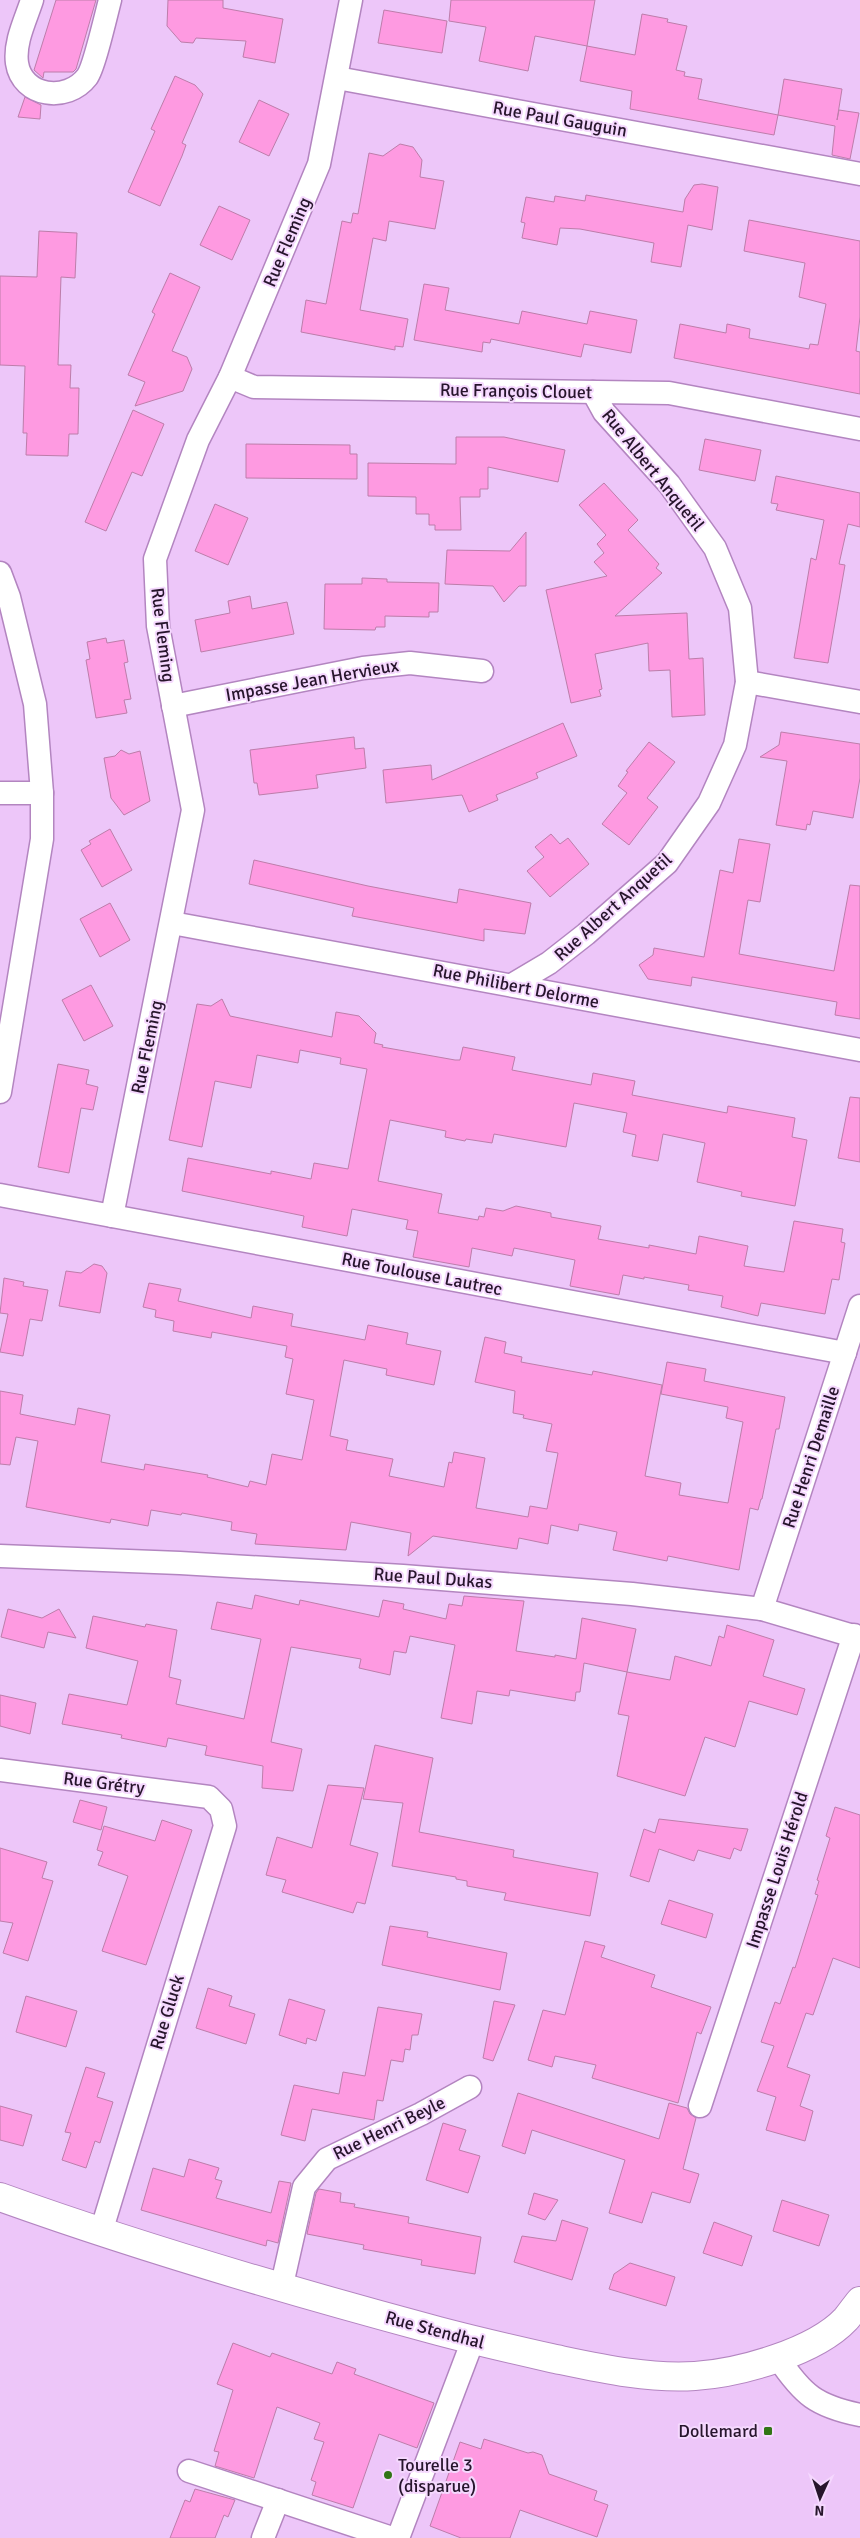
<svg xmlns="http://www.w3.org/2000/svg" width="860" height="2538" viewBox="0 0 860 2538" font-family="Signika,sans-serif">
  <rect width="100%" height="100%" fill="#edc6f9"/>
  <g fill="#fe9ae1" stroke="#bd7daa">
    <polygon points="56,0 96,0 76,69 73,72 44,72 43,78 34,70"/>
    <polygon points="168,0 223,0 223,8 283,19 275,63 243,57 246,41 196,38 193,43 181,42 167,26"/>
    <polygon points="451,0 595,0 587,46 535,36 528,71 479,61 486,27 449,21"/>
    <polygon points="384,10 447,21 442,53 378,43"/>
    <polygon points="642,14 668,19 667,22 687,26 676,70 685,72 684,76 702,79 698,99 778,115 774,135 630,109 632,91 580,81 587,46 635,55"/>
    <polygon points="175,76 195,85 203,94 182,143 186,145 182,156 160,206 128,192 155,131 151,129"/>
    <polygon points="784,79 842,89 837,120 839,110 859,113 850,159 832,155 835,126 778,115"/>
    <polygon points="25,97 41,105 40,119 18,117"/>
    <polygon points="259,100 289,114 269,156 239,142"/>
    <polygon points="400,144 413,147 422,160 420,177 444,181 435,229 389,221 386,241 373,238 360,310 408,319 403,347 395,346 395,350 301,332 306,300 326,304 342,221 351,223 353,213 358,214 369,153 383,156"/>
    <polygon points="702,184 718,187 712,230 688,225 681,267 651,262 654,243 580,229 560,228 557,245 522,238 525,223 521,222 526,197 554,202 555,196 585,201 586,195 683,212 685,199 694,185"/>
    <polygon points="219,206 250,220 232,260 200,245"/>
    <polygon points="749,220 860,241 860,317 856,351 860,352 860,394 674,358 680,324 726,333 727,324 750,329 749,338 809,349 810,344 818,345 826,304 799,297 805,263 744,251"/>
    <polygon points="39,231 77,233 75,278 61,277 58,365 71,365 70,388 79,388 78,434 69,434 68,456 26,455 27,433 23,433 25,366 0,365 0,276 37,277"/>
    <polygon points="170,273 200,287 172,351 187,357 192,369 183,391 135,406 145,382 128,375 155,314 152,312"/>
    <polygon points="424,284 449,288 445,310 519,324 522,311 587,324 590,311 637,320 631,353 584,344 581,357 491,339 490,343 483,342 482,352 414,340"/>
    <polygon points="133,410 164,424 142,476 132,472 106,531 85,522"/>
    <polygon points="456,437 504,437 565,450 558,482 488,467 488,489 480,489 480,497 460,497 461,530 435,530 435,525 429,525 429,514 416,514 416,497 368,496 368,463 456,464"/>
    <polygon points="705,439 761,450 755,481 699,470"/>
    <polygon points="246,444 350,445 350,454 357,454 357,479 246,478"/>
    <polygon points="776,476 860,493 860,527 848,524 839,564 845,565 828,663 794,658 811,558 816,560 824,520 776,510 778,504 771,503"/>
    <polygon points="604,483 638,520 628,530 659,564 656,568 662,573 615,616 687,613 689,659 703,658 705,715 672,717 670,670 649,671 648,643 595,654 602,689 599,690 601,696 571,703 546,590 607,576 594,562 604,553 597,544 606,535 579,505"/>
    <polygon points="215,504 248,518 228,565 195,551"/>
    <polygon points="526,532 526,586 519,586 504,602 493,586 445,584 447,550 510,551"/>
    <polygon points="362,578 387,579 387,582 439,583 438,612 429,612 429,617 385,616 385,627 376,627 375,630 324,629 325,584 362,584"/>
    <polygon points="250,596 252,609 287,602 294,634 201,652 195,620 230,613 228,601"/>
    <polygon points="106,638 107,643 124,640 128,662 124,663 131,699 124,700 127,713 96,718 86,660 90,659 87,642"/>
    <polygon points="563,723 577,756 536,773 538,778 496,795 498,800 469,812 462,795 386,803 383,770 431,765 432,780"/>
    <polygon points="781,732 860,744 860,778 853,818 813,811 810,825 807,824 806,830 776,825 787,761 760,757 779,745"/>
    <polygon points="354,737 355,749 364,748 366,768 316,775 318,788 259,795 257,783 254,783 250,750"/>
    <polygon points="649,742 675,762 647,798 658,807 629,845 602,824 627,793 618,786 628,772 626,771"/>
    <polygon points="121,750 129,754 140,751 150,801 124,815 111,798 104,758 115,756"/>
    <polygon points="110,829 132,870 102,887 81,850 91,844 89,841"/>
    <polygon points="551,834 560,844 568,838 589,864 550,897 527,871 544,857 535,847"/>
    <polygon points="739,839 770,844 760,902 748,900 739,954 834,971 850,885 860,886 860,1019 835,1015 837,1002 692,977 691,986 648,979 639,965 653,955 654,948 704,957 720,870 733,873"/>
    <polygon points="254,860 368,886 457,903 459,889 531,903 525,934 484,929 484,941 352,916 354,908 249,884"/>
    <polygon points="110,903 130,940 100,957 80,919"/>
    <polygon points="91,985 113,1026 84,1041 62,1000"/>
    <polygon points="222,999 230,1016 332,1037 336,1012 359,1016 376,1033 374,1043 383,1045 382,1047 455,1060 460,1060 463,1047 515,1057 512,1070 591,1085 593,1073 635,1081 632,1095 727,1113 728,1106 795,1118 792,1137 807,1140 795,1206 741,1196 742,1192 697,1182 705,1143 663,1134 658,1161 632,1156 636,1135 623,1132 627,1113 574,1103 566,1147 494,1134 492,1143 466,1139 465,1141 445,1137 446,1131 390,1120 378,1181 442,1194 438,1213 478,1220 479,1216 484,1217 486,1208 503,1211 516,1206 551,1213 551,1217 601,1226 598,1239 649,1248 649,1245 696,1254 699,1236 748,1246 744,1266 784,1272 794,1221 843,1229 841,1242 845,1243 839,1280 832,1279 825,1314 761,1303 758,1316 721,1307 723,1296 688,1290 689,1285 644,1277 644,1279 623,1275 619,1295 570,1286 575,1260 514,1248 512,1256 472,1248 469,1267 413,1257 418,1231 406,1229 408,1220 352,1209 347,1236 302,1227 304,1216 182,1191 188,1158 271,1174 271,1171 311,1179 314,1163 348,1169 367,1069 340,1064 341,1058 300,1050 298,1063 257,1055 251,1088 215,1081 202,1147 169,1140 197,1004 211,1006"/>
    <polygon points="58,1064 89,1070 86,1084 98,1087 93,1110 81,1108 69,1173 38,1167"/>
    <polygon points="850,1097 860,1098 860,1162 838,1158"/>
    <polygon points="94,1264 102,1266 107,1273 100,1313 59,1306 66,1271 81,1273"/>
    <polygon points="4,1278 24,1282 23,1286 48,1290 42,1321 30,1319 23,1356 0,1352 8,1314 0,1313"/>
    <polygon points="149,1283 181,1289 178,1301 251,1318 253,1306 293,1314 291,1326 365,1340 368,1325 408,1333 406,1344 441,1351 434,1385 386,1375 387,1369 344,1360 330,1436 348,1440 346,1450 393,1459 389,1476 444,1487 449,1462 452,1463 454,1452 485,1458 476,1508 528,1517 530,1506 547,1509 558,1453 546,1451 552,1424 523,1418 524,1415 513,1413 515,1391 475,1382 485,1337 506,1342 504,1353 522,1357 521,1362 592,1375 593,1371 662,1385 645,1476 681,1483 679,1495 728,1503 743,1422 726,1418 728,1407 661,1394 667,1362 706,1369 704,1381 785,1397 779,1429 776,1429 762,1499 761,1499 758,1510 750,1508 739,1570 668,1556 667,1561 613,1550 617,1532 579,1524 578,1531 551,1525 548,1544 519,1538 517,1549 433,1536 408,1556 411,1533 351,1522 346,1550 255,1544 257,1534 231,1530 232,1522 182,1513 181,1515 151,1510 148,1526 111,1519 110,1523 26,1507 38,1441 16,1437 10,1465 0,1464 0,1391 23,1395 20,1414 75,1425 78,1408 110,1415 101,1462 144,1470 145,1464 208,1475 207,1477 248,1487 250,1481 266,1485 272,1454 302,1460 314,1400 286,1394 293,1359 285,1357 287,1346 212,1332 211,1338 173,1331 174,1321 155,1317 156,1310 143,1307"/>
    <polygon points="255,1595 299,1605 300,1600 379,1617 383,1600 404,1604 403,1609 446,1619 449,1604 462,1606 464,1596 524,1601 516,1651 555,1657 555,1655 576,1659 582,1618 636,1629 627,1672 584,1663 580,1692 576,1692 575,1701 510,1690 509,1696 477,1691 472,1724 441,1718 455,1645 410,1636 406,1653 394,1651 390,1675 359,1668 361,1659 291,1647 271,1742 302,1749 293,1791 262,1788 263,1766 205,1755 207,1746 168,1738 166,1747 121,1738 122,1735 62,1724 69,1694 127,1705 138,1661 86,1648 93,1616 145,1627 146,1624 177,1630 169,1677 181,1680 176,1704 244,1719 261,1639 211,1629 217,1602 252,1609"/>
    <polygon points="8,1609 42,1618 59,1609 76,1638 48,1632 44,1648 1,1637"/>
    <polygon points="727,1625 774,1640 763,1676 805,1689 797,1715 749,1701 735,1747 705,1737 685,1796 617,1776 629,1716 618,1714 627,1672 670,1680 675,1656 711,1666 719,1636 724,1638"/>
    <polygon points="0,1695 36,1703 30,1734 0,1726"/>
    <polygon points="375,1745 433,1758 419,1832 514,1850 513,1857 598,1873 590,1916 504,1900 506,1893 467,1886 467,1881 456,1879 456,1877 392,1866 403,1803 363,1799"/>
    <polygon points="328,1785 364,1788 350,1845 378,1853 365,1904 357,1902 353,1913 282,1892 286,1880 266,1875 277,1837 312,1848"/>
    <polygon points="80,1800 107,1807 101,1830 73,1822"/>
    <polygon points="835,1807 860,1815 860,1968 833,1958 813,2015 806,2013 787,2067 810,2075 800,2106 813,2111 805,2141 766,2130 776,2097 757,2091 774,2046 761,2042 775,2002 780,2004 793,1967 795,1968 818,1895 815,1894 819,1881 817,1880 830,1838 826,1836"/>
    <polygon points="659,1819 737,1828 748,1829 741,1851 734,1848 730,1859 698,1850 694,1861 659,1849 649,1882 630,1876 644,1829 655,1833"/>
    <polygon points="162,1820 192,1830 146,1965 102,1951 128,1876 98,1865 103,1852 97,1850 104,1826 155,1841"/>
    <polygon points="0,1848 47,1862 42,1878 53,1881 28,1961 3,1953 13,1923 0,1921"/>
    <polygon points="669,1900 713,1914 706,1938 661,1924"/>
    <polygon points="390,1926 428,1932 427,1937 507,1953 500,1990 382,1965"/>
    <polygon points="585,1941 605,1946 601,1957 655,1975 651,1987 711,2007 701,2034 697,2032 678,2103 592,2078 596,2065 555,2056 552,2067 528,2060 543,2010 565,2015"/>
    <polygon points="208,1988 232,1996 229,2006 255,2014 246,2044 196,2028"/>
    <polygon points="26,1996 77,2011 66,2047 16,2032"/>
    <polygon points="289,1999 325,2010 316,2041 307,2038 306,2044 279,2035"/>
    <polygon points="494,2001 515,2005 493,2061 483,2058"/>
    <polygon points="378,2007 422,2014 418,2035 412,2035 410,2050 405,2049 403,2062 391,2060 383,2101 377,2100 374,2120 312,2109 305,2141 281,2135 294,2085 339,2094 343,2072 365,2076"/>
    <polygon points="86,2067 105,2073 97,2097 113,2102 100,2143 95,2141 86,2168 62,2160 71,2133 65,2132"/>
    <polygon points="518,2093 659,2139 669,2103 687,2108 690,2114 696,2118 683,2169 699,2174 690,2203 652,2192 642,2223 609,2213 625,2160 532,2130 525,2154 502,2146"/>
    <polygon points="0,2106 32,2115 23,2146 0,2140"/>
    <polygon points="443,2123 466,2130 459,2150 480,2156 468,2193 426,2180"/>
    <polygon points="189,2159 219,2168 215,2179 222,2181 216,2198 271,2213 279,2181 291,2183 278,2243 267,2240 266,2246 141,2210 153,2168 184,2177"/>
    <polygon points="319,2189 341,2193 340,2202 355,2204 354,2207 409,2217 408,2223 481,2237 475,2274 421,2265 422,2260 363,2249 364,2245 307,2234 316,2193"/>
    <polygon points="534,2193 558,2200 545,2220 528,2214"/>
    <polygon points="782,2200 829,2215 819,2246 773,2231"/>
    <polygon points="562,2220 588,2228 572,2280 514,2262 522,2236 556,2241"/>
    <polygon points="714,2222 752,2236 742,2266 703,2253"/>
    <polygon points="630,2263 675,2277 666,2306 609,2289 614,2274"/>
    <polygon points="233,2343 270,2357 272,2353 332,2374 337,2362 356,2369 354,2374 434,2403 417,2448 379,2434 353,2508 312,2495 316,2482 311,2480 324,2442 314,2439 320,2423 277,2407 254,2478 215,2466 219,2452 214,2451 233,2390 217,2384"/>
    <polygon points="484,2439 528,2453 533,2452 542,2455 549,2474 597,2491 594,2500 608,2505 597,2537 520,2510 510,2538 461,2538 430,2526 460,2442 481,2449"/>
    <polygon points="195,2489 235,2500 228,2517 224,2515 215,2538 170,2538 185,2500 190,2502"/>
  </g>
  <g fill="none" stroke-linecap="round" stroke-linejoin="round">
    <g stroke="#b385c0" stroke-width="25">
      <g id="minor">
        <path d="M32 0C26 19 14 42 17 63 22 97 67 103 87 77 94 68 106 15 110 0"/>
        <polyline points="337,78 860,174"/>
        <polyline points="230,377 254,387 669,393 860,429"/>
        <polyline points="0,573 9,597 35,704 42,793 42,839 0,1092"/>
        <polyline points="747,682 860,702"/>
        <polyline points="173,706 363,668 410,663 482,671"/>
        <polyline points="0,793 42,793"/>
        <polyline points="172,923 860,1050"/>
        <polyline points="512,985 549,963 586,934 667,863 709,803 735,745 747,682 740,608 715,548 669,484 604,412 593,392"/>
        <polyline points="0,1195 845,1353"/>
        <polyline points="112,1216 193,810 158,626 155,559 198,440 230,377 319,164 351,0"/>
        <polyline points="0,1556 180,1563 403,1576 632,1594 762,1609 860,1638"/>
        <polyline points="762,1609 860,1306"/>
        <polyline points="0,1770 209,1797 221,1809 225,1826 101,2232"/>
        <polyline points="700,2106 854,1635"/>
        <polyline points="281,2289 304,2187 327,2159 421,2114 470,2087"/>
        <path d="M778 2358C803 2395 816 2406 860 2415"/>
        <polyline points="189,2471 392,2538"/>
        <polyline points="263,2538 278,2500"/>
        <polyline points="398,2538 473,2340"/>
      </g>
    </g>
    <g stroke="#b385c0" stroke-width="30">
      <path id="tertiary" d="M0 2197C142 2248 286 2290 431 2329 471 2340 511 2349 551 2358 599 2368 646 2379 695 2376 740 2373 815 2352 846 2319 851 2313 855 2307 860 2301"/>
    </g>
    <use href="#minor" stroke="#fff" stroke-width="22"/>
    <use href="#tertiary" stroke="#fff" stroke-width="28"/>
  </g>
  <g fill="#317515" stroke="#f5d8fe" stroke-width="2">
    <rect x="763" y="2426" width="10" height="10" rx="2.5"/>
    <circle cx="388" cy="2475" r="5"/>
  </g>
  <g text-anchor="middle" stroke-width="4" stroke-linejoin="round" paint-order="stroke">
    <g font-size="18" fill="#27152c" stroke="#f5d8fe">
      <text transform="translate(560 119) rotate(10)" y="6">Rue Paul Gauguin</text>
      <text transform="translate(287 242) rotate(-67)" y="6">Rue Fleming</text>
      <text transform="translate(516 391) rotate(1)" y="6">Rue François Clouet</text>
      <text transform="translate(653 470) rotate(51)" y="6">Rue Albert Anquetil</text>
      <text transform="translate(163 635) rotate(83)" y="6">Rue Fleming</text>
      <text transform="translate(312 680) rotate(-10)" y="6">Impasse Jean Hervieux</text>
      <text transform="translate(613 907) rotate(-42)" y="6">Rue Albert Anquetil</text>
      <text transform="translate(516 986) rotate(11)" y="6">Rue Philibert Delorme</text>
      <text transform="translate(147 1047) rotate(-78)" y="6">Rue Fleming</text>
      <text transform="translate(422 1274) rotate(11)" y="6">Rue Toulouse Lautrec</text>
      <text transform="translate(811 1457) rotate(-72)" y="6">Rue Henri Demaille</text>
      <text transform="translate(433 1578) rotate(4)" y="6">Rue Paul Dukas</text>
      <text transform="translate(104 1783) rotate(7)" y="6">Rue Grétry</text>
      <text transform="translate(777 1870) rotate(-72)" y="6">Impasse Louis Hérold</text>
      <text transform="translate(167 2012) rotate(-73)" y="6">Rue Gluck</text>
      <text transform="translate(389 2128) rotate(-26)" y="6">Rue Henri Beyle</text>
      <text transform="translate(435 2330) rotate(15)" y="6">Rue Stendhal</text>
    </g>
    <g font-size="18" fill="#27152c" stroke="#f5d8fe" text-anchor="end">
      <text x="758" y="2437">Dollemard</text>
      <text x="398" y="2471" text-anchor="start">Tourelle 3<tspan x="398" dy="21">(disparue)</tspan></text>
    </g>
  </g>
  <g transform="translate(820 2498) rotate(183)" stroke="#f5d8fe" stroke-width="4" paint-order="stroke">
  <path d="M0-4L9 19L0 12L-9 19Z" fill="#27152c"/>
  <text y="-8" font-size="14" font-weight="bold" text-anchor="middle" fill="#27152c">N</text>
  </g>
</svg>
